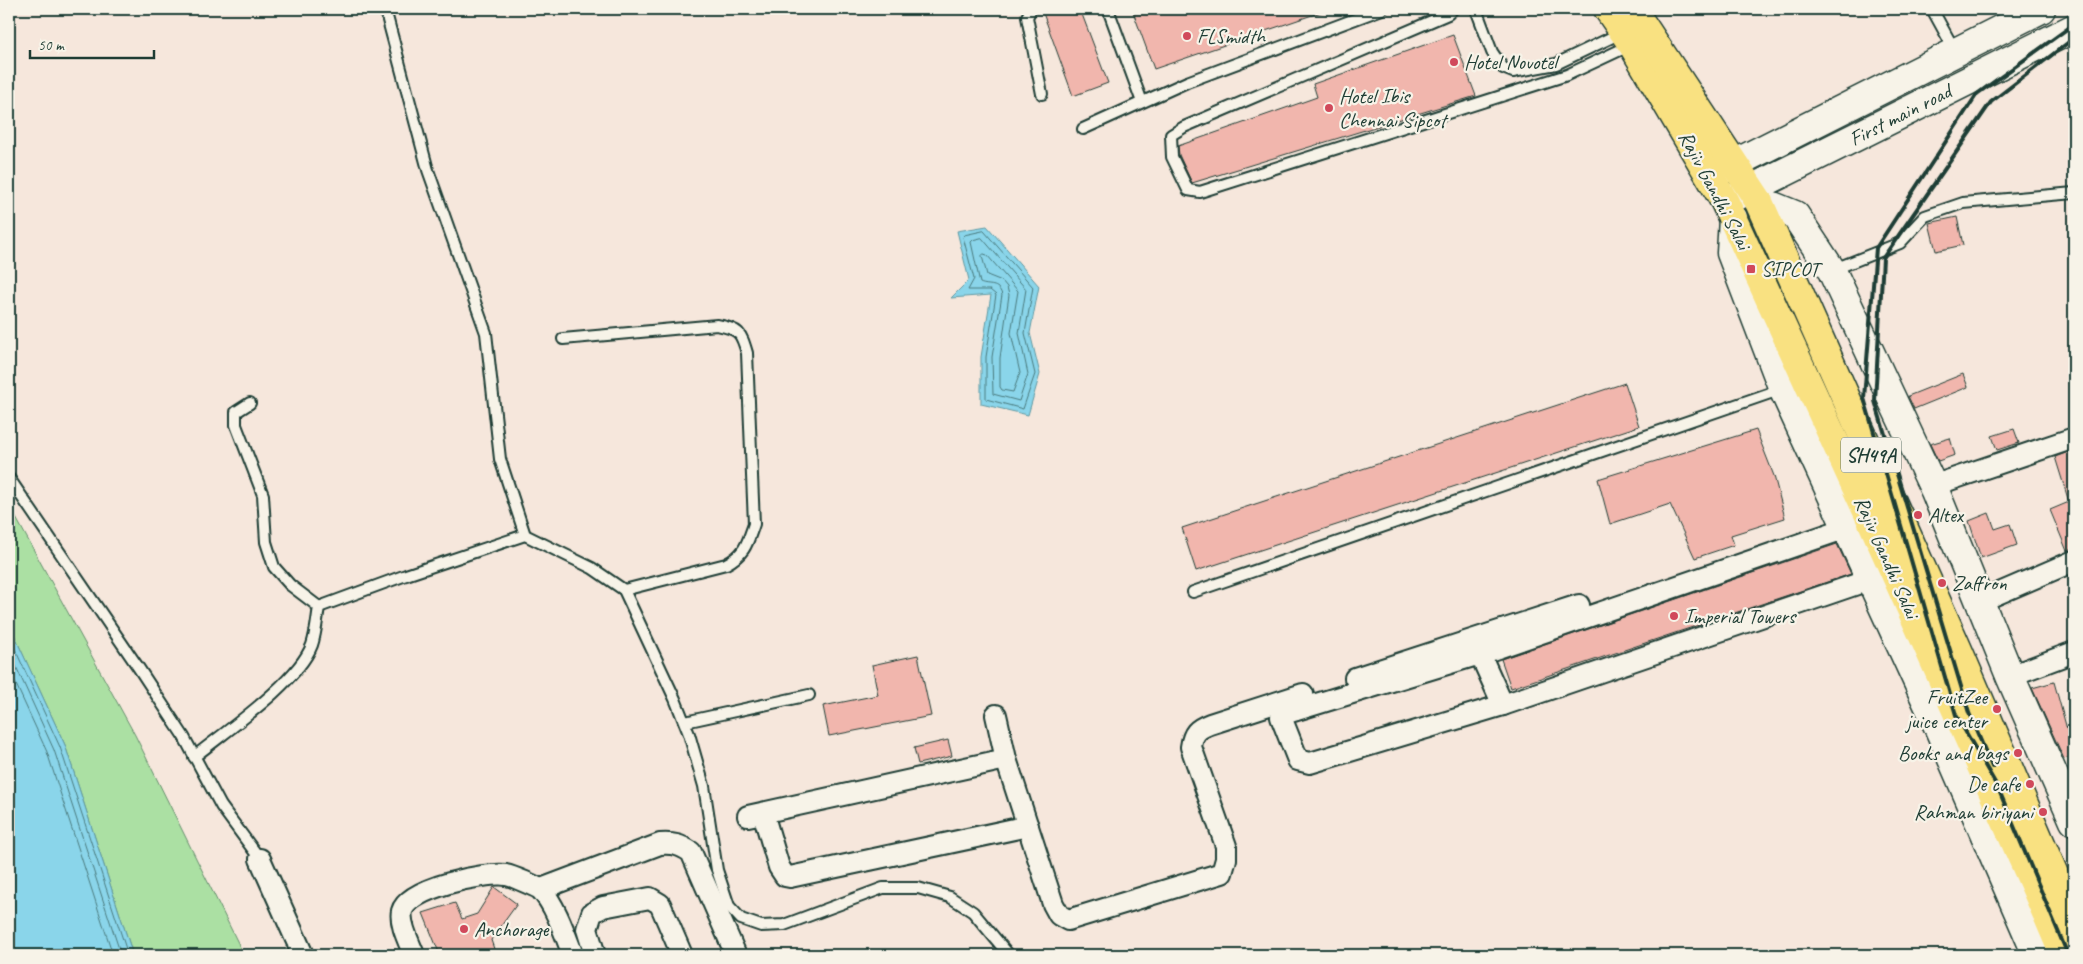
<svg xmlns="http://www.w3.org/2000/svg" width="2083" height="964" viewBox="0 0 2083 964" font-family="Caveat,sans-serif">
  <rect width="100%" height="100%" fill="#f6e7dc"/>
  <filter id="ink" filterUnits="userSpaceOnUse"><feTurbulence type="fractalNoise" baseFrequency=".02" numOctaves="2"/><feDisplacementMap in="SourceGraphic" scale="10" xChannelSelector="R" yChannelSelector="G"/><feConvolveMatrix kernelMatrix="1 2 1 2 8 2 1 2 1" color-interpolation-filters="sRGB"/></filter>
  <g filter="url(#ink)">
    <polygon fill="#abe0a3" stroke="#658e6c" points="9,505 135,735 244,955 133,955 65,745 9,624"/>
    <g fill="#8ad5ea" stroke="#5f98a1">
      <polygon points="987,226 1039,286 1030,333 1040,374 1028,415 981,404 981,357 991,295 951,298 969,280 957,231"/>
      <polygon points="9,624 65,745 133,955 9,955"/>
    </g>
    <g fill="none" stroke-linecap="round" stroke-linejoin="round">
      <g stroke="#4a7a7d" stroke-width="1">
        <polygon points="984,231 1033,287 1025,333 1035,374 1023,409 986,399 986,357 996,295 990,290 968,290 974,279 963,237 965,235"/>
        <path d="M982 238 1026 289 1019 333 1028 374 1019 401 993 394 992 357 1002 295C998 282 989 287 980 283L971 242 973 240Z"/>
        <polygon points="984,254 987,255 1018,291 1011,333 1020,373 1013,392 1002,390 1000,387 1000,358 1009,295 1007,287 1002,281 987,275 982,256"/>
        <polyline points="9,636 60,747 128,955"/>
        <polyline points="9,651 54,750 121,955"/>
        <polyline points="9,669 47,752 113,955"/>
      </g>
    </g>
    <g fill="#f1b6ad" stroke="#1f3d34">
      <polygon points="1055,9 1080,9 1108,83 1073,96 1043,13"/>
      <polygon points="1132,9 1323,9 1324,11 1154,69"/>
      <polygon points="1453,35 1476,96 1192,183 1179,155 1178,146 1317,97 1313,84"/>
      <polygon points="1957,217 1963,245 1936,251 1929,223"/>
      <polygon points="1963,374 1968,387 1914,409 1908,396"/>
      <polygon points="1625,383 1639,426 1196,571 1182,528"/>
      <polygon points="2014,429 2019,443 1997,450 1992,436"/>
      <polygon points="1756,430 1774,476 1785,518 1731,535 1734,545 1695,558 1670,504 1610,524 1598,479"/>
      <polygon points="1950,438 1955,455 1938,461 1930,444"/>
      <polygon points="2074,450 2074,549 2067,551 2050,510 2069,502 2055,457"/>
      <polygon points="1989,513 1995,529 2010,524 2017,545 1981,558 1969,521"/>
      <polygon points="1837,544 1851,574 1511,688 1501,659"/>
      <polygon points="918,655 931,716 829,736 823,706 878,695 872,665"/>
      <polygon points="2054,682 2068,733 2074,731 2074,756 2064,759 2032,688"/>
      <polygon points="948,740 952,756 918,764 914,748"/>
      <polygon points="494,887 517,904 491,940 496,955 440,955 423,913 455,903 462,919 477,914"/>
    </g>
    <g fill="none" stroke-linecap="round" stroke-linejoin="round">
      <g stroke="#1f3d34" stroke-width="14">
        <g id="lane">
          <polyline points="385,9 428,170 486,333 500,459 525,535"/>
          <polyline points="1031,9 1027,17 1042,94"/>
          <polyline points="1108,9 1142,102"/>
          <polyline points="1453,9 1448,14 1184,127 1171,135 1172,157 1188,190 1200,192 1567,75 1631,45"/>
          <polyline points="1476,9 1492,52 1503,68 1513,72 1556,64 1623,32"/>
          <polyline points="1932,9 1955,51"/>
          <polyline points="1083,129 1187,82 1382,9"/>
          <polyline points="1832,270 1900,243 1925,216 1963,203 2074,193"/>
          <path d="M563 339 717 325C739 329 741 332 747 353L754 524C747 544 745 554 726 564L624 590"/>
          <polyline points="250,403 236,412 236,425 263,495 266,542 274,567 290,585 319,607 406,575 525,535 592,568 624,590 675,699 689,734 704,786 717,870 729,906 741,919 761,926 784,925 883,888 918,888 950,897 973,912 1009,955"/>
          <polyline points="9,478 138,667 184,737 221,806 260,859"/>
          <polyline points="1193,592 1782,389"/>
          <polyline points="685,722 809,695"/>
          <path d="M194 757C226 731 298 682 312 645 316 633 317 619 319 607"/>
        </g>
      </g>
      <g stroke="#1f3d34" stroke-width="24">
        <g id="street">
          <polyline points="1932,486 2074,438"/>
          <polyline points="1858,524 1480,654 1287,713 1281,717 1298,760 1310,763 1503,705 1872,579"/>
          <polyline points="1981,601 2074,561"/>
          <polyline points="1480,654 1503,705"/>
          <polyline points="2010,676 2074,652"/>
          <polyline points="1355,678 1579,605"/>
          <path d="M996 715 1006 759 1053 904 1059 915 1068 920 1222 873 1226 859V846L1191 747C1193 733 1197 729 1210 724L1303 694"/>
          <polyline points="763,813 779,867 785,876 790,877 1028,826"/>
          <polyline points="748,816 1006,759"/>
          <polyline points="260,859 303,955"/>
          <path d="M541 889 660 844C674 843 680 845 691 852L736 955"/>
          <path d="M414 955C410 944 399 924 402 911 408 888 485 872 506 875 512 876 538 887 541 890 555 904 566 937 573 955"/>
          <polyline points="595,955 587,929 592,913 603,907 650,898 660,904 682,955"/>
        </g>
      </g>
      <g stroke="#1f3d34" stroke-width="31">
        <g id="secondary">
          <polyline points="1712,175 2041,9"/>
          <polyline points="1731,199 2074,28"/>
          <polyline points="1758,200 1795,215 1832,271 1935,491 2010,676 2074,821"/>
          <polyline points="1733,218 1731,253 1783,389 1936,722 2037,955"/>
        </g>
      </g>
      <g stroke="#1f3d34" stroke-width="31">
        <g id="primary">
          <polyline points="1608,9 1632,44 1725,202 1870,518 2035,887 2064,955"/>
          <polyline points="1632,9 1758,200 1958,650 2074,921"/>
        </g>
      </g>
      <use href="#lane" stroke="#f7f3e8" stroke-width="10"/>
      <use href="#street" stroke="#f7f3e8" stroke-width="20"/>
      <use href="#secondary" stroke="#f7f3e8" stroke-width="28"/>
      <use href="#primary" stroke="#f9e181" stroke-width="28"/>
      <g stroke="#1f3d34" stroke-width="4">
        <polyline points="1992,767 1969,713 1875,401 1883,258 1991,102 2074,38"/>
        <polyline points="2068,955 1998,788 1956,715 1864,398 1876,248 1977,94 2074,24"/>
      </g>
    </g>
  </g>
  <g fill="#d1495b" stroke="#f7f3e8" stroke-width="2">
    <circle cx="1187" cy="36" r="5"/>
    <circle cx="1454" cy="62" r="5"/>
    <circle cx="1329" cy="108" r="5"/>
    <rect x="1746" y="264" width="10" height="10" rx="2.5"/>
    <circle cx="1918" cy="515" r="5"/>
    <circle cx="1942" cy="583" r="5"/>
    <circle cx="1674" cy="616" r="5"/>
    <circle cx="1997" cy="709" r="5"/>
    <circle cx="2018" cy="753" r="5"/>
    <circle cx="2030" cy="784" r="5"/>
    <circle cx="2043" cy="812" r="5"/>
    <circle cx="464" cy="929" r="5"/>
  </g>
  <g text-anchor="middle" stroke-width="4.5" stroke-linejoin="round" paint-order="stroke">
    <rect fill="#f7f3e8" stroke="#60746a" stroke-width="1" x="1841" y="437.5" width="60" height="35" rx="4"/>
    <g font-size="20" font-weight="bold" fill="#1f3d34">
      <text x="1871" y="462">SH49A</text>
    </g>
    <g font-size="21" fill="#1f3d34" stroke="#f7f3e8" text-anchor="start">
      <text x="1197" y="43">FLSmidth</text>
      <text x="1464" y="69">Hotel Novotel</text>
      <text x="1339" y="103">Hotel Ibis<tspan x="1339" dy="24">Chennai Sipcot</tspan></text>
      <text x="1761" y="276">SIPCOT</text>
      <text x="1928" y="522">Altex</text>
      <text x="1952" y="590">Zaffron</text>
      <text x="1684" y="623">Imperial Towers</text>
      <text x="1987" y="704" text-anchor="end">FruitZee<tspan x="1987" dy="24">juice center</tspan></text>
      <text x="2008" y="760" text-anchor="end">Books and bags</text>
      <text x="2020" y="791" text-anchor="end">De cafe</text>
      <text x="2033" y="819" text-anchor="end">Rahman biriyani</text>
      <text x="474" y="936">Anchorage</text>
    </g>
    <g font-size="21" fill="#1f3d34" stroke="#f7f3e8">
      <text transform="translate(1900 115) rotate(-27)" y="7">First main road</text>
      <text transform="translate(1715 190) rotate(62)" y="7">Rajiv Gandhi Salai</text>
      <text transform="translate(1887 557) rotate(66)" y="7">Rajiv Gandhi Salai</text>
    </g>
  </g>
  <rect width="2083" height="964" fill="none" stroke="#f7f3e8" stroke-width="30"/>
  <rect x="15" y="15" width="2053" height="934" fill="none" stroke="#1f3d34" stroke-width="2" filter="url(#ink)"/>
  <path d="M30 50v8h124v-8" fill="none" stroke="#1f3d34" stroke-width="2.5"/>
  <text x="38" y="50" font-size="15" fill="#1f3d34" stroke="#f7f3e8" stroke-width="4" paint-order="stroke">50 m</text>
</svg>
